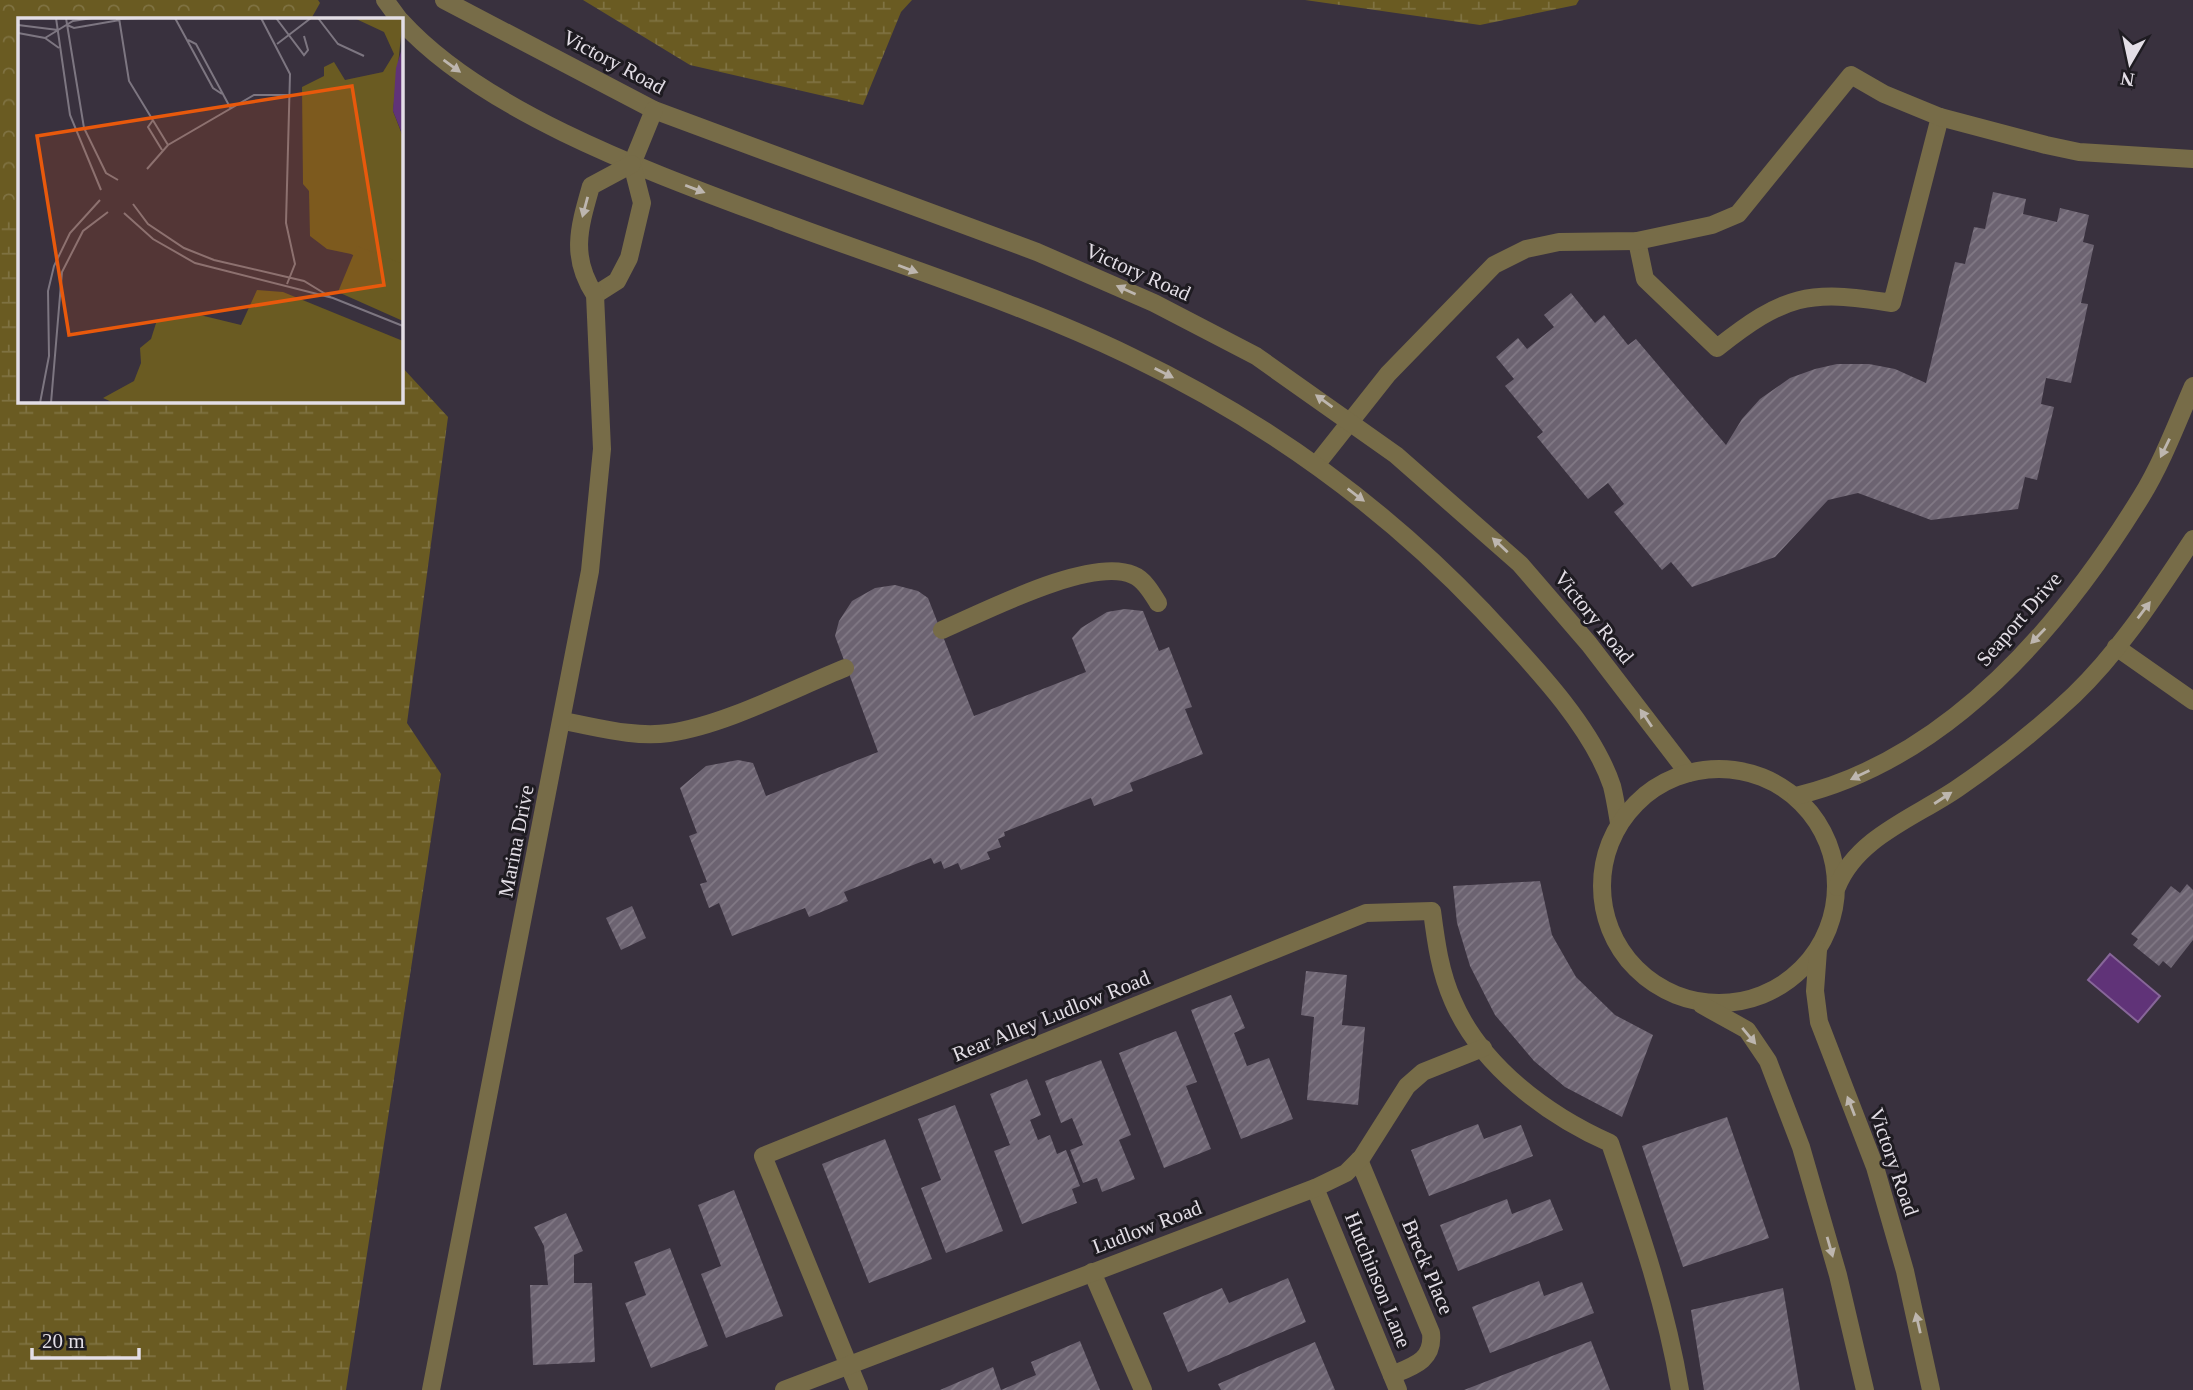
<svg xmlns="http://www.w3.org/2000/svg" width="2193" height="1390" viewBox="0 0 2193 1390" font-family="Georgia,serif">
  <defs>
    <pattern id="wetland-marsh" width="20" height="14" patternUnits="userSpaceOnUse" patternTransform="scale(1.75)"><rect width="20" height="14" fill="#6a5b22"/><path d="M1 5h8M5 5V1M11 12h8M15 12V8" fill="none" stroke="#7f7242"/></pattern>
    <pattern id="park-crowns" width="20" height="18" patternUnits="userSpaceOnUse" patternTransform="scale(1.75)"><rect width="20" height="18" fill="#6a5b22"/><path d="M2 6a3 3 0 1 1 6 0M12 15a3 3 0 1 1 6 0" fill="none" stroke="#7f7242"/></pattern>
    <pattern id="building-hatch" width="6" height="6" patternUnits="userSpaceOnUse" patternTransform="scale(1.75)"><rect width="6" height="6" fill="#6c6371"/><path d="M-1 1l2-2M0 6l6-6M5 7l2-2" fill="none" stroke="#817985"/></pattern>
  </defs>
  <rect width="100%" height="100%" fill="#39313e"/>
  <g fill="url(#wetland-marsh)">
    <polygon points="583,0 912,0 901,12 863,105 690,65"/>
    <polygon points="1305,0 1579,0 1576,5 1480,25"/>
    <polygon points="0,104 19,118 19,401 401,401 401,366 448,417 407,723 441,774 346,1390 0,1390"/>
  </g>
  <polygon fill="url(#park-crowns)" points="0,0 318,0 320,3 311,19 19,19 19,225 0,214"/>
  <polygon fill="#603378" stroke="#876699" stroke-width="2" points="2110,954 2160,996 2138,1022 2088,980"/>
  <g fill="url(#building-hatch)">
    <polygon points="1993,192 2026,199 2023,214 2057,222 2060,208 2089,215 2083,242 2094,245 2081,303 2088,304 2071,383 2046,378 2041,404 2054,407 2037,480 2025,477 2018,509 1931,520 1858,493 1828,500 1775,557 1692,587 1671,562 1662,570 1614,512 1624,504 1608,483 1588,499 1537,437 1543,432 1505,386 1514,379 1496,357 1518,338 1527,349 1554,327 1544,315 1571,293 1595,323 1604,315 1628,345 1636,339 1726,445 1742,419 1760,399 1790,378 1815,369 1837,364 1869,364 1895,369 1926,383 1955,262 1965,264 1974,227 1985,229"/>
    <polygon points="895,585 918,591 928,598 974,716 1086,672 1072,638 1081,628 1107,612 1125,609 1143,611 1159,651 1169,647 1192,707 1185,709 1203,754 1130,783 1133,791 1094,806 1091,798 1004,832 1005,836 998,839 1001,847 987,852 990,859 961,870 958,863 944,869 941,861 934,864 931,858 844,892 848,901 809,917 805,908 732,936 719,903 709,908 700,884 707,882 689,836 697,833 680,788 706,766 738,760 753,763 766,796 878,752 835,636 839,621 852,601 875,588"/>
    <polygon points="1540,881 1552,935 1576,977 1615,1015 1653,1035 1622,1117 1565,1087 1534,1061 1495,1015 1470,966 1457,923 1453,886"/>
    <polygon points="2187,884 2193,890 2193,940 2171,968 2163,961 2159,966 2133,945 2138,939 2131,934 2171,886 2180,893"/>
    <polygon points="632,906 646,938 621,950 606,918"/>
    <polygon points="1306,971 1347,975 1342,1025 1365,1027 1358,1105 1307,1100 1314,1017 1301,1015"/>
    <polygon points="1231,995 1245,1028 1234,1033 1247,1066 1269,1058 1293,1119 1241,1139 1191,1010"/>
    <polygon points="1176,1031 1197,1082 1186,1086 1211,1149 1164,1168 1119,1053"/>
    <polygon points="1101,1060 1131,1135 1119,1140 1135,1179 1102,1192 1097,1178 1083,1183 1070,1150 1083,1145 1072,1118 1061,1123 1045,1081"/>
    <polygon points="1027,1079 1041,1115 1030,1120 1038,1140 1050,1135 1057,1154 1066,1150 1080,1186 1072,1189 1077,1203 1022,1224 994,1151 1010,1145 990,1094"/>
    <polygon points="955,1105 1003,1231 946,1253 921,1188 941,1180 918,1119"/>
    <polygon points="1727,1117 1769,1238 1683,1267 1642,1146"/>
    <polygon points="1478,1124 1484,1139 1521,1125 1533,1156 1429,1196 1411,1150"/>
    <polygon points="885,1139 932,1259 869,1283 822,1164"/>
    <polygon points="734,1190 783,1316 726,1338 701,1274 721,1266 698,1205"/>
    <polygon points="1507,1199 1512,1214 1550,1199 1563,1230 1458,1271 1440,1225"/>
    <polygon points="566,1213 583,1251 574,1255 574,1283 592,1283 595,1362 533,1365 530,1285 548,1285 544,1246 534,1227"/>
    <polygon points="670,1248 708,1346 651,1368 625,1303 646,1295 634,1262"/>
    <polygon points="1288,1278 1306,1322 1188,1372 1163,1313 1222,1288 1229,1303"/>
    <polygon points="1539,1281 1544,1296 1582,1282 1594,1313 1490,1353 1472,1307"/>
    <polygon points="1783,1288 1800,1390 1704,1390 1691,1310"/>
    <polygon points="1080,1341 1100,1390 940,1390 993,1367 1001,1390 1036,1375 1031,1362"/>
    <polygon points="1591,1341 1610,1390 1464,1390"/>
    <polygon points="1315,1342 1335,1390 1221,1390 1218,1384"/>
  </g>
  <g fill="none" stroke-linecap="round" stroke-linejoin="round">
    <g stroke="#776c48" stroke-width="18">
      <path d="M1637 241 1645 279 1717 348C1784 295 1808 289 1892 303L1940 117"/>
      <polyline points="1316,465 1388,374 1494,265 1526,249 1559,242 1637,241 1712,225 1738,214 1851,75 1884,94 1940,117 2046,145 2079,152 2193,159"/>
      <path d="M942 630C984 612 1091 556 1133 575 1144 579 1152 593 1158 603"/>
      <polyline points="2116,647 2193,701"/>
      <path d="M563 721C597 727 634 738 669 733 725 725 793 689 845 668"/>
      <polyline points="1092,1272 1143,1390"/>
      <path d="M849 1366 763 1156 1366 913 1432 911C1436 942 1440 972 1453 1001 1481 1066 1547 1115 1610 1143 1638 1225 1666 1305 1680 1390"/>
    </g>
    <g stroke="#776c48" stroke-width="18">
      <polyline points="385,0 399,19"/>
      <polyline points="444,0 654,110 1037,252 1154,303 1256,356 1396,455 1520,564 1589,644 1688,773"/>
      <path d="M401 21C486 115 661 176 778 220 895 264 1018 302 1130 356 1262 419 1382 505 1483 611 1527 659 1591 723 1612 786 1615 798 1617 811 1619 823"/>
      <polyline points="595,295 617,281 629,258 642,203 632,164 654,110"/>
      <circle cx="1719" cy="886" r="117"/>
      <path d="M1796 796C1949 759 2061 627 2141 497 2162 463 2177 423 2193 386"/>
      <path d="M1837 887C1857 837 1916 817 1958 788 1999 760 2038 729 2074 695 2121 650 2157 593 2193 539"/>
      <polyline points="1818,950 1815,991 1819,1022 1875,1167 1905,1271 1931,1390"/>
      <polyline points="1702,1005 1747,1030 1768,1061 1801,1147 1838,1275 1865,1390"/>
      <path d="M1359 1160 1431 1333C1434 1360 1414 1366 1392 1375"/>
      <polyline points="1315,1188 1398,1390"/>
      <polyline points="849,1366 859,1390"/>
      <path d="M431 1390 590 571 602 449 595 295C570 257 579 228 591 186L632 164"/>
      <polyline points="784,1390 1315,1188 1346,1173 1362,1157 1407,1086 1423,1072 1483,1048"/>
    </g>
  </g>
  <defs><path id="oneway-solid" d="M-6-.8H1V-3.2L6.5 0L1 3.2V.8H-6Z" transform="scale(1.75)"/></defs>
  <g fill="#bdb6af">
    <use href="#oneway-solid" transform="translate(452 66) rotate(36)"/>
    <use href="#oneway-solid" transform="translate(695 189) rotate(21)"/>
    <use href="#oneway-solid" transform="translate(585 207) rotate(105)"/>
    <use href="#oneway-solid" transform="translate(908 269) rotate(21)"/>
    <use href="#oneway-solid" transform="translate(1126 290) rotate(-156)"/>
    <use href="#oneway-solid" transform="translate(1164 373) rotate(27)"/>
    <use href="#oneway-solid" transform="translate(1324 401) rotate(-144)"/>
    <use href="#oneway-solid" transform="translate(2165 448) rotate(116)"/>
    <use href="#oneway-solid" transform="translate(1356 495) rotate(37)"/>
    <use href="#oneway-solid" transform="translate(1500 545) rotate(-137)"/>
    <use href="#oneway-solid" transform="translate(2144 610) rotate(-53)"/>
    <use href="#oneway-solid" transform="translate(2038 636) rotate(134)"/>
    <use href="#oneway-solid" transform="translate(1646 718) rotate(-124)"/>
    <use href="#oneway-solid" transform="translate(1860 775) rotate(154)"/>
    <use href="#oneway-solid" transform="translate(1943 798) rotate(-33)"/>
    <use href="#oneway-solid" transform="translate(1749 1036) rotate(50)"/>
    <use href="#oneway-solid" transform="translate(1851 1106) rotate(-111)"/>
    <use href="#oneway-solid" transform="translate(1830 1247) rotate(74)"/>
    <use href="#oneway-solid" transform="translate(1918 1323) rotate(-103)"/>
  </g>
  <g text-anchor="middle" stroke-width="6" stroke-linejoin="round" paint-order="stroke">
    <g font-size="21" fill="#e3dee6" stroke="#1e1b21">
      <text transform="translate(614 62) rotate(28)" y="7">Victory Road</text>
      <text transform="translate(1138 272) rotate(24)" y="7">Victory Road</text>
      <text transform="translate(1594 617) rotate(51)" y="7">Victory Road</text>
      <text transform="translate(2019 619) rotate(-49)" y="7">Seaport Drive</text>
      <text transform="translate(516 841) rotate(-79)" y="7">Marina Drive</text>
      <text transform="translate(1051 1016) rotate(-22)" y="7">Rear Alley Ludlow Road</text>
      <text transform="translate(1894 1162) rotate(71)" y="7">Victory Road</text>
      <text transform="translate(1147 1227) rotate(-21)" y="7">Ludlow Road</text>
      <text transform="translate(1428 1267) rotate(67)" y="7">Breck Place</text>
      <text transform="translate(1378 1280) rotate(68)" y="7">Hutchinson Lane</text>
    </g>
  </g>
  <g transform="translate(18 18)">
    <rect width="385" height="385" fill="#39313e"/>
    <path d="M336 0H385L375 93 385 119V264L333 236 309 231 292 218 291 173 285 166 284 69 306 58V49L316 44 327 62 365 54 376 36 366 14ZM239 272 265 274 385 323V385H96L85 380 116 363 123 345 122 330 133 321 139 302 182 297 223 307Z" fill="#6a5b22"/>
    <path d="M339 228 385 246V303L320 274Z" fill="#6a5b22"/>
    <path d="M385 27V118L375 93 378 50Z" fill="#603378"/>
    <path fill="none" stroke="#7d7681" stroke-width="2" d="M38 0 52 97 83 172M48 0 66 110 88 155 100 162M101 0 111 63 150 127M157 0 195 70 204 76M243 0 272 56 268 205 277 246 269 266M258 0 286 37 290 32 286 18M300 0 320 26 346 38M98 1 121 0M0 7 40 12M49 7 56 10 102 2M0 15 27 20 41 30M27 20 55 3 74 0M170 22 178 26 213 91M259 26 293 0M135 102 130 109 144 132M129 151 150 127 236 77H272M115 186 130 206 166 230 196 242 286 263 314 280M106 195 135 221 177 245 315 280 385 308M22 385 31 338 30 273 36 248 52 215 82 182M33 385 44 254 65 213 90 194"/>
    <path fill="#e8590c" fill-opacity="0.15" stroke="#e8590c" stroke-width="3.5" d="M334 68 366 267 51 317 19 118Z"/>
    <rect width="385" height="385" fill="none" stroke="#e3dee6" stroke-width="3.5"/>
  </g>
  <g transform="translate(2130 63) rotate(189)" stroke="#1e1b21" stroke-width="5" paint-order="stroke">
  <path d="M0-5L12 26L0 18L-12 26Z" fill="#e3dee6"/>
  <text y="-10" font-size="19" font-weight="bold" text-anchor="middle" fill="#e3dee6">N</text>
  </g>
  <path d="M32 1348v10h107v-10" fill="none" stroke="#e3dee6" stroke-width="3.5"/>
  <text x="42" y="1348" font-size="21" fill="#e3dee6" stroke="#1e1b21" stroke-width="5" paint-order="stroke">20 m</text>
</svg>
